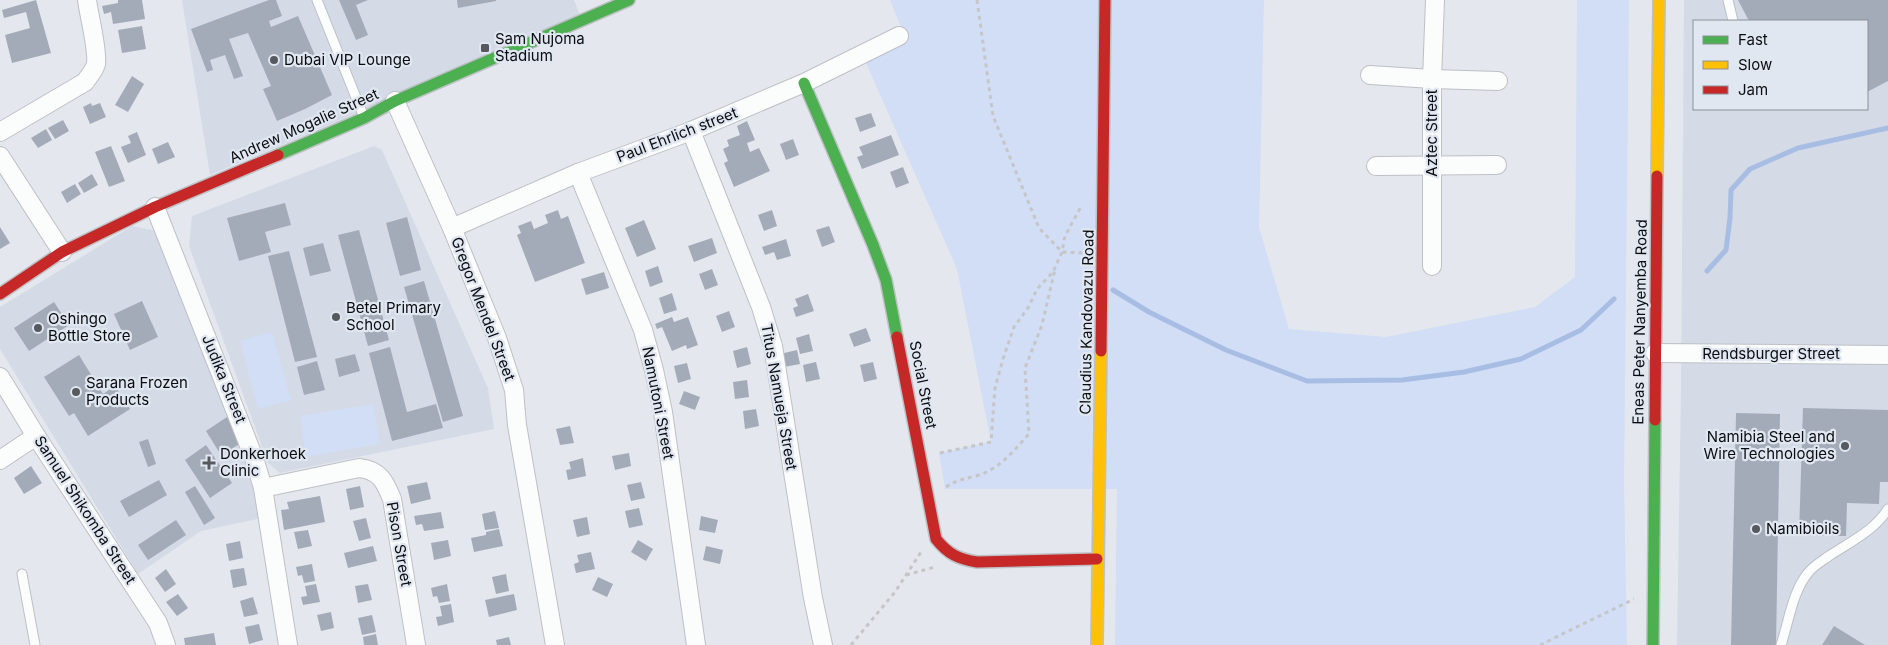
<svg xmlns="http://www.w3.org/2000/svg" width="1888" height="645" viewBox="0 0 1888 645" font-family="Inter,sans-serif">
  <rect width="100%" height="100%" fill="#e4e8ee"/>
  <g fill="#d4dae6" fill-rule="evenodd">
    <polygon points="182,0 574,0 581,18 210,175"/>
    <path d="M1684 0H1888V645H1677L1681 389ZM1694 21H1867V109H1694Z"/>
    <polygon points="374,146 382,150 488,388 494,429 280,473 268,463 189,246 192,216"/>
    <polygon points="132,226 156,231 245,442 262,518 201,531 138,574 0,349 0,307"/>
  </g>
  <g fill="#d1def5">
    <polygon points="890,0 1264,0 1259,227 1289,329 1386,337 1535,307 1575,277 1577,0 1629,0 1624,482 1627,645 1115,645 1117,489 945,489 939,453 991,442 957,269 863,56 905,37"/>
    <polygon points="272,332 291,400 258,409 240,341"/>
    <polygon points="373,404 380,444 306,457 300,416"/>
  </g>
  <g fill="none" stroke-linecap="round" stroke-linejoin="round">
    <g stroke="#a8bde3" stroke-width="5">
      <polyline points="1707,271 1726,250 1730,218 1731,190 1750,169 1798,148 1888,128"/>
      <polyline points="1113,290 1149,312 1226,350 1307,381 1402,380 1464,372 1521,359 1581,330 1614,299"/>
    </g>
  </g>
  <g fill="#a4abb8">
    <polygon points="36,0 51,53 12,63 5,35 30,28 26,12 4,18 2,10"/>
    <polygon points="118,0 142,0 145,19 113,24 111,12 104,14 102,6 118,3"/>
    <polygon points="269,0 276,0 282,16 269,21 271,27 298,16 332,95 305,109 277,121 263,89 271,86 248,33 229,39 243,76 234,79 225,55 210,60 213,70 207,72 191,29"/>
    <polygon points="339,0 368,0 356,5 368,35 356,40"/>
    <polygon points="457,0 496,0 496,1 458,8"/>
    <polygon points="1738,0 1888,0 1888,81 1867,92 1867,21 1749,21"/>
    <polygon points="142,26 146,49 122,53 118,30"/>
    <polygon points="132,76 144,84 128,112 115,105"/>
    <polygon points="91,103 92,106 100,103 106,117 90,124 83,107"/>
    <polygon points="871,113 876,126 860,132 855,118"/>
    <polygon points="63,120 69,131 55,139 48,128"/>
    <polygon points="747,121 755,140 747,143 750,152 759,148 770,171 734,187 724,163 728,161 723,149 729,146 727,140 740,135 737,126"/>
    <polygon points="46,129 52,140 38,148 31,138"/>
    <polygon points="137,132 146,155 128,163 121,147 131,143 128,136"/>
    <polygon points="891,135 899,155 862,169 857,157 863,155 859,147"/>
    <polygon points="793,139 799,155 786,160 780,144"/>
    <polygon points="168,142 175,157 158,164 152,149"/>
    <polygon points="111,146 125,181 109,187 95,152"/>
    <polygon points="903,167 909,183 896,188 890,172"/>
    <polygon points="92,174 98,185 84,193 78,183"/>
    <polygon points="75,184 81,194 67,203 61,192"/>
    <polygon points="285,203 291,225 265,232 271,252 239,261 227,218"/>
    <polygon points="558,210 561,219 568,216 585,263 535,282 517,235 521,233 518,226 531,221 534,229 548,223 545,215"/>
    <polygon points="772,210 777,226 764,231 758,215"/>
    <polygon points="407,217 421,270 400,276 386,223"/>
    <polygon points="644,220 656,249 637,257 625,228"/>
    <polygon points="829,226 835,242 822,247 816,230"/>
    <polygon points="0,227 10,243 0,249"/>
    <polygon points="359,230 389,340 368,346 338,235"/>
    <polygon points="712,238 717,253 694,262 688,246"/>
    <polygon points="786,239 791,256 777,260 774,252 765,255 762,247"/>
    <polygon points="323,243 331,271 310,276 303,248"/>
    <polygon points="289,251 317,357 295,362 268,256"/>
    <polygon points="658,266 663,282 650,287 645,271"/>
    <polygon points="712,269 718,285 705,290 699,274"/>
    <polygon points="604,272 609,288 586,295 581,279"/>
    <polygon points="424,281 463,416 443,422 404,287"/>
    <polygon points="672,293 677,310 664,314 659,298"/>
    <polygon points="808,294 814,311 796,317 793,308 798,306 795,299"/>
    <polygon points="142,301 158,337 130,350 114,314"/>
    <polygon points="54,302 69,325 29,351 14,328"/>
    <polygon points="729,311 735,327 722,332 716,316"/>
    <polygon points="672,317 674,322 688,317 698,345 687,349 686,345 672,351 662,327 657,329 655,324"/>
    <polygon points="866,328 871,341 854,347 849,334"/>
    <polygon points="809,334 813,351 800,354 796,338"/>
    <polygon points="390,347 407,412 436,404 443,428 392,441 369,353"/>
    <polygon points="747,347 751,364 737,368 733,351"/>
    <polygon points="797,350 800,364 784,367 780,354"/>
    <polygon points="355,354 360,371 339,377 335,359"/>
    <polygon points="79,355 103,394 115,386 130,409 88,436 74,413 69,416 44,377"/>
    <polygon points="317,361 325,390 304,395 297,367"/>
    <polygon points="816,362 820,379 806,382 803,365"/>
    <polygon points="873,362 877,379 864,382 860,365"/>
    <polygon points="687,363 691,379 678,383 674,366"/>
    <polygon points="747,380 749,397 735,399 733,382"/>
    <polygon points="684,391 700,397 695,410 679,404"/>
    <polygon points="1803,408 1888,410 1888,482 1880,482 1879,504 1847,503 1846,536 1799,535"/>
    <polygon points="756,409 759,426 745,429 743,411"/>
    <polygon points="1736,413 1780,414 1776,645 1731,645"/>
    <polygon points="227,417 243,442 221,455 206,431"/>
    <polygon points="570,426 574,443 560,445 556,429"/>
    <polygon points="148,439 156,464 148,467 139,442"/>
    <polygon points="206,445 232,483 210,498 185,460"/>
    <polygon points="629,453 631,466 615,470 612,456"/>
    <polygon points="583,458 586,476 568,480 566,470 571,469 569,462"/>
    <polygon points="31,466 42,483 24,494 14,478"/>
    <polygon points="159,480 167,495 129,517 120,501"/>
    <polygon points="427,482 431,499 411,504 407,486"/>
    <polygon points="641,482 645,498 631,501 627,485"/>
    <polygon points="195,486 215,518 204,525 185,492"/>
    <polygon points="360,486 364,507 350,510 346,489"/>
    <polygon points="320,496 325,522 284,530 281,510 289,509 287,502"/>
    <polygon points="639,508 643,525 629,528 625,511"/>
    <polygon points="495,511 499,528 485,530 482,514"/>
    <polygon points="441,512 444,528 424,531 422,524 416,525 414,516"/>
    <polygon points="701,516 718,520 715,533 699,530"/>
    <polygon points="587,517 590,534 577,537 573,520"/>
    <polygon points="366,518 371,538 359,541 353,521"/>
    <polygon points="176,520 186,535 148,560 138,545"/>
    <polygon points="499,529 503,546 474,552 471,538 486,535 486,532"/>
    <polygon points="308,530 312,546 298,549 294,532"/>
    <polygon points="448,540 451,556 434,560 431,543"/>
    <polygon points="638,540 653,549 646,561 631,552"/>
    <polygon points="240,541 243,558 229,561 226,544"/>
    <polygon points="373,546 377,561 348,568 344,553"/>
    <polygon points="706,546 723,550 720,564 703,560"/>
    <polygon points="591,552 595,569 576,573 574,564 579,562 577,555"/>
    <polygon points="312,564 315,581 304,583 302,575 298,576 296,567"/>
    <polygon points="244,568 247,585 233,588 230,570"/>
    <polygon points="166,569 176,584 165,592 155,578"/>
    <polygon points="506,574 509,591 496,594 492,577"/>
    <polygon points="598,577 613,584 607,597 592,590"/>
    <polygon points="316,584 320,602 303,605 301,597 307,596 305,586"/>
    <polygon points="368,584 372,600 358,603 355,586"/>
    <polygon points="447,584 450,601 439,603 437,596 433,597 431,588"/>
    <polygon points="178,594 188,608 177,616 166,602"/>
    <polygon points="514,594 517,610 489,617 485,600"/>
    <polygon points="253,597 258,614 244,617 240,601"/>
    <polygon points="451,604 454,622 438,626 436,617 442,616 440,606"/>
    <polygon points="331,612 334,628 321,631 317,615"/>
    <polygon points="372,615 376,632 362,635 358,618"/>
    <polygon points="259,624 263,640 249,644 245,627"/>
    <polygon points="1834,626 1865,645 1822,645"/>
    <polygon points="214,633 216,645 185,645 184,638"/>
    <polygon points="376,634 378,645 364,645 363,637"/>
    <polygon points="509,637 511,645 497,645 496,640"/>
  </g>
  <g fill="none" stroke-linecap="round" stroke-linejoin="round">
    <g stroke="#bdc0c5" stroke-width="11">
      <g id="lane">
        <polyline points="317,0 363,115"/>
        <polyline points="1728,0 1733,21"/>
        <polyline points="22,574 35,645"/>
        <path d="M1781 645C1788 624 1793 590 1808 573 1813 566 1822 561 1829 556 1850 542 1874 531 1888 509"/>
      </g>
    </g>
    <g stroke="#bdc0c5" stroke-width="20">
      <g id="street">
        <polyline points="1370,75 1432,79 1498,81"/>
        <polyline points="395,101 452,228 497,338 514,390 517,425 555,645"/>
        <polyline points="691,131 761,307 773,346 813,598 823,645"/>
        <path d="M0 132 85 82C89 76 94 71 96 64 98 49 89 16 87 0"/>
        <polyline points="0,156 62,252"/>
        <polyline points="1376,166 1497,165"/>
        <polyline points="578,173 643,330 654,370 663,412 696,645"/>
        <polyline points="155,207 254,458 263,488 288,645"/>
        <polyline points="452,228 578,173 691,131 804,83 899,36"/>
        <polyline points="1432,266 1432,79 1435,0"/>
        <polyline points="1655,353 1888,355"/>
        <polyline points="0,377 36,436 158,623 166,645"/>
        <polyline points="0,460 36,436"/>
        <path d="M263 488 359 468C380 470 385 482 392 499L416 645"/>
      </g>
    </g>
    <g stroke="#bdc0c5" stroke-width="14">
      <g id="fast">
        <polyline points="804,83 873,245 886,280 897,337"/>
        <polyline points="278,155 364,118 395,101 629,0"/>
        <polyline points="1653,645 1655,420"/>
      </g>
    </g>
    <g stroke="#bdc0c5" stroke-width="14">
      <g id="slow">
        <polyline points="1657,176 1659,0"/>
        <polyline points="1097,645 1101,351"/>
      </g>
    </g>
    <g stroke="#bdc0c5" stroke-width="14">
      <g id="jam">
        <polyline points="0,294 62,252 155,207 278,155"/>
        <path d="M897 337 936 539C948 554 958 559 977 562L1097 559"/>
        <polyline points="1101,351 1105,0"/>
        <polyline points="1655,420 1657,176"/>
      </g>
    </g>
    <g stroke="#c6c6c8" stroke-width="3" stroke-dasharray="4 4" stroke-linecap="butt">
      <polyline points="977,0 993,116 1039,228 1062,252 1083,253"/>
      <polyline points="940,453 991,442 995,388 1003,359 1014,327 1028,308 1037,289 1053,272 1062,252 1065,236 1082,205"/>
      <path d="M946 487C957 479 967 479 979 475 1001 468 1014 450 1029 434L1025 368 1042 325 1055 269"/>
      <polyline points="906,575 935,567"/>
      <polyline points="851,645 895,592 921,552"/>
      <polyline points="1540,645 1634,599"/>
    </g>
    <use href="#lane" stroke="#fbfcfc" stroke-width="9"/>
    <use href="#street" stroke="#fbfcfc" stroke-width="18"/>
    <use href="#fast" stroke="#4caf50" stroke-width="11"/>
    <use href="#slow" stroke="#ffc107" stroke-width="11"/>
    <use href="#jam" stroke="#c62828" stroke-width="11"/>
  </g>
  <g fill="#56595e" stroke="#e1e7f1" stroke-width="2">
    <rect x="480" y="43" width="10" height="10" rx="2.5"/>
    <circle cx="274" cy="60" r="5"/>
    <circle cx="336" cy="317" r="5"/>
    <circle cx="38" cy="328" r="5"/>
    <circle cx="76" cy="392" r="5"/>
    <circle cx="1845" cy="446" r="5"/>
    <path d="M206.5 455.5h5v5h5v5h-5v5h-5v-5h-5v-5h5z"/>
    <circle cx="1756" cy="529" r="5"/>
  </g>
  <g text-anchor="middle" stroke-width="4.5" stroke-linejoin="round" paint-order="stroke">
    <g font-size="15" fill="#0a0c10" stroke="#e1e7f1" text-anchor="start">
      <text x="495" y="44">Sam Nujoma<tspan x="495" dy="17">Stadium</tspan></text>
      <text x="284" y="65">Dubai VIP Lounge</text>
      <text x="346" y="313">Betel Primary<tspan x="346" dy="17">School</tspan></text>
      <text x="48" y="324">Oshingo<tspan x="48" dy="17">Bottle Store</tspan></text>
      <text x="86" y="388">Sarana Frozen<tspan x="86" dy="17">Products</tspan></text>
      <text x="1835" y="442" text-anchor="end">Namibia Steel and<tspan x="1835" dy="17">Wire Technologies</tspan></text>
      <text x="220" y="459">Donkerhoek<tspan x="220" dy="17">Clinic</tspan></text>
      <text x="1766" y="534">Namibioils</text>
    </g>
    <g font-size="15" fill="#0a0c10" stroke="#e1e7f1">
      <text transform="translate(304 126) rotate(-24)" y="5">Andrew Mogalie Street</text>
      <text transform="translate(1432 133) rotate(-90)" y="5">Aztec Street</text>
      <text transform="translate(677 135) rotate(-21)" y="5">Paul Ehrlich street</text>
      <text transform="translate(483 309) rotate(69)" y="5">Gregor Mendel Street</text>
      <text transform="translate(1087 322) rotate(-89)" y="5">Claudius Kandovazu Road</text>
      <text transform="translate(1640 322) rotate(-89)" y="5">Eneas Peter Nanyemba Road</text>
      <text x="1771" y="359">Rendsburger Street</text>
      <text transform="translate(224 379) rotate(68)" y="5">Judika Street</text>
      <text transform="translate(923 385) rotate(79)" y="5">Social Street</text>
      <text transform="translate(779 397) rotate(80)" y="5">Titus Namueja Street</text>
      <text transform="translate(658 403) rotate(79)" y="5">Namutoni Street</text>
      <text transform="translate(85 510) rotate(57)" y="5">Samuel Shikomba Street</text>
      <text transform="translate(399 544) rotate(80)" y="5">Pison Street</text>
    </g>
  </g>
  <rect x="1693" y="20" width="175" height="90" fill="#e1e7f1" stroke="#8b8f97"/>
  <rect x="1703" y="36" width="25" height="8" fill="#4caf50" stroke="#8b8f97"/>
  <text x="1738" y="45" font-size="15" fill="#0a0c10">Fast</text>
  <rect x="1703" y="61" width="25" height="8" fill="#ffc107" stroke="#8b8f97"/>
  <text x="1738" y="70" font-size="15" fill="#0a0c10">Slow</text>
  <rect x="1703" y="86" width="25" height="8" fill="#c62828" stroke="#8b8f97"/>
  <text x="1738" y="95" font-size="15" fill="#0a0c10">Jam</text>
</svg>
